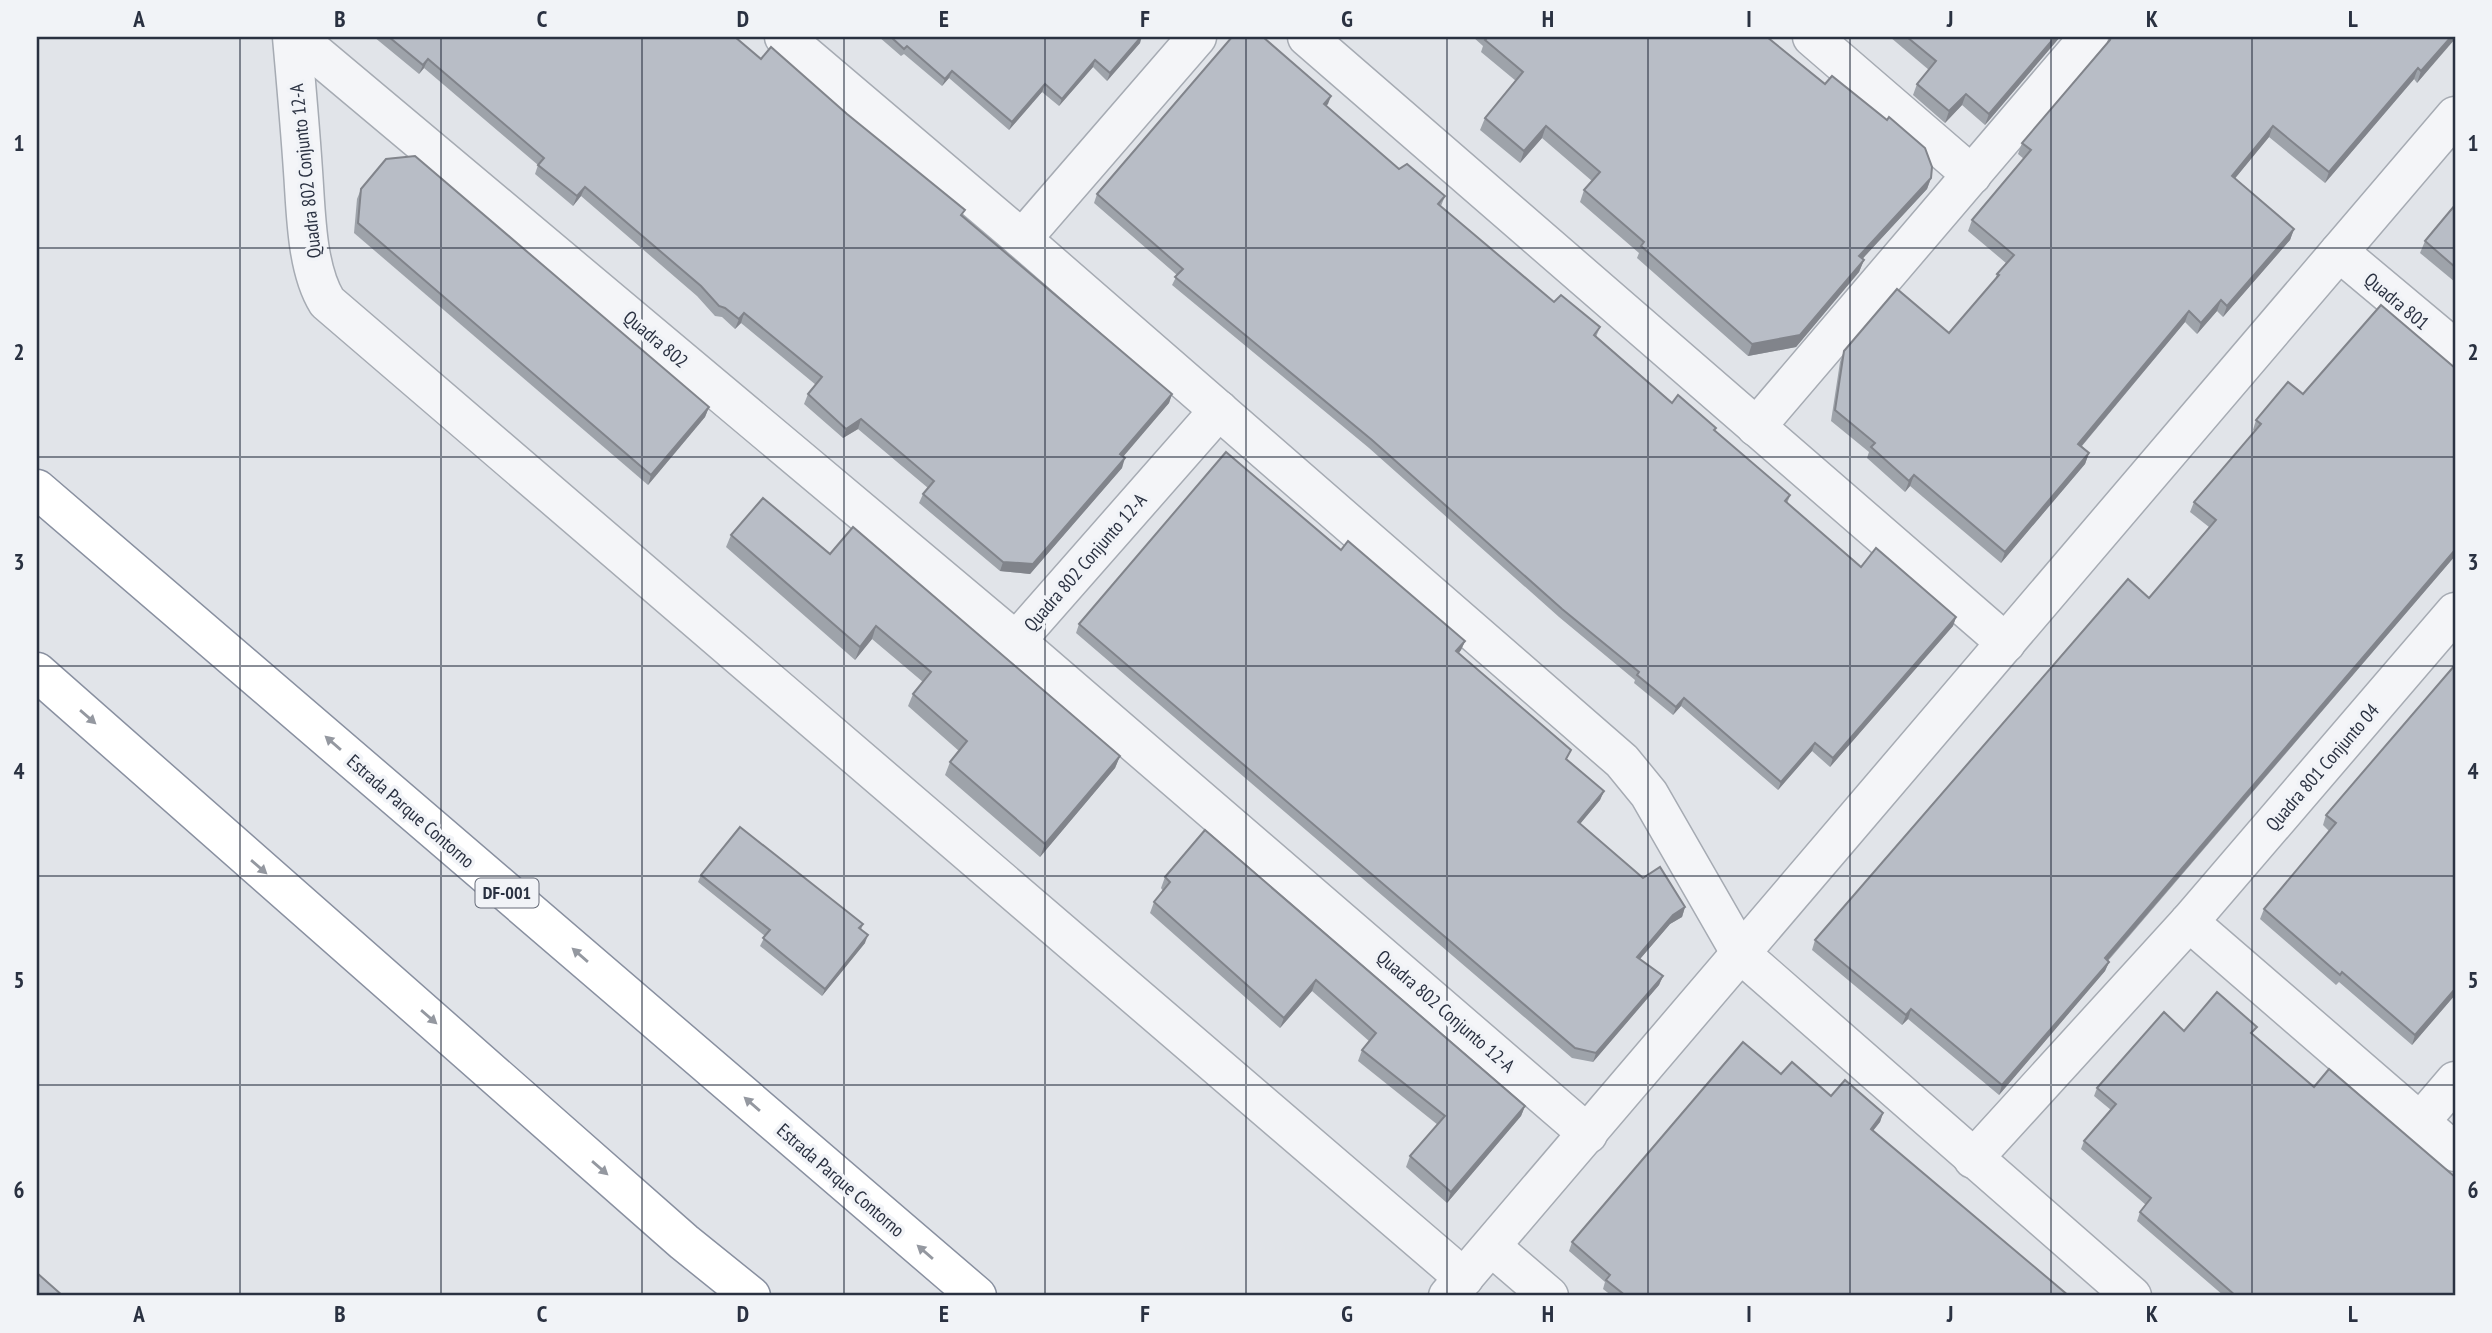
<svg xmlns="http://www.w3.org/2000/svg" width="2492" height="1333" viewBox="0 0 2492 1333" font-family="'PT Sans Narrow',sans-serif">
  <rect width="100%" height="100%" fill="#e1e4e9"/>
  <g fill="none" stroke-linecap="round" stroke-linejoin="round">
    <g stroke="#a6abb3" stroke-width="41">
      <g id="minor">
        <path d="M292 37C296 82 300 126 303 171 306 211 306 268 327 302L1464 1278"/>
        <polyline points="296,37 1016,641 1588,1134"/>
        <polyline points="784,37 1022,239 1622,761 1649,794 1741,954 2132,1296"/>
        <polyline points="1307,37 2006,643"/>
        <polyline points="1812,37 1972,175"/>
        <polyline points="1022,239 1197,37"/>
        <polyline points="2339,252 2455,349"/>
        <polyline points="1756,427 2089,37"/>
        <polyline points="1016,641 1219,410"/>
        <polyline points="2189,922 2455,1152"/>
        <polyline points="2420,1122 2455,1081"/>
        <polyline points="1973,1159 2189,922 2455,612"/>
        <polyline points="1492,1247 1549,1296"/>
        <polyline points="1448,1296 2455,116"/>
      </g>
    </g>
    <g stroke="#8990a0" stroke-width="41">
      <g id="highway">
        <polyline points="37,489 977,1296"/>
        <polyline points="37,672 684,1242 751,1296"/>
      </g>
    </g>
    <use href="#minor" stroke="#f4f5f8" stroke-width="38"/>
    <use href="#highway" stroke="#fff" stroke-width="38"/>
  </g>
  <g fill="#9ea3aa">
    <polygon points="374,37 735,37 761,59 963,216 1172,394 1169,403 1123,456 1122,468 1030,574 1000,571 919,503 923,494 928,488 858,429 843,438 804,404 808,394 816,385 741,323 735,329 722,317 715,316 697,296 581,196 573,206 535,174 538,165 424,68 419,74"/>
    <polygon points="879,37 1142,37 1140,43 1107,81 1093,67 1059,106 1042,92 1009,130 949,78 942,86 904,54 901,56"/>
    <polygon points="1473,37 1767,37 1931,178 1927,189 1862,259 1864,260 1859,272 1796,347 1748,356 1637,258 1639,253 1580,202 1584,190 1592,181 1542,138 1520,163 1480,130 1485,118 1516,81 1481,52 1483,46"/>
    <polygon points="1890,37 2060,37 1985,125 1962,105 1945,123 1913,95 1917,84 1929,70"/>
    <polygon points="2110,37 2455,37 2417,83 2414,79 2325,183 2269,137 2235,178 2294,229 2290,240 2223,317 2217,311 2197,334 2185,322 2082,446 2089,453 2085,464 2001,563 1910,486 1905,492 1867,458 1869,452 1831,421 1840,362 1844,351 1949,333 1995,280 1997,274 2006,263 1968,231 1972,220 2024,159 2018,154 2022,143 2110,39"/>
    <polygon points="1331,96 1326,106 1399,169 1445,196 1441,206 1554,302 1600,327 1596,337 1672,403 1715,431 1790,495 1787,504 1861,567 1956,617 1953,626 1830,767 1812,751 1778,790 1681,706 1673,715 1634,683 1635,680 1559,617 1369,448 1172,285 1177,275 1094,203 1097,194"/>
    <polygon points="361,189 709,407 705,417 648,485 354,233 357,199"/>
    <polygon points="2455,205 2455,282 2420,253 2425,241"/>
    <polygon points="2455,368 2455,556 2108,961 2109,962 2105,971 1999,1095 1908,1019 1902,1025 1812,950 1815,940 2149,598 2209,527 2190,512 2194,502 2255,432 2253,430 2256,420 2303,394"/>
    <polygon points="731,535 830,554 1120,756 1115,768 1040,857 945,775 950,762 959,751 908,706 913,694 923,682 872,639 855,660 726,547"/>
    <polygon points="1341,550 1465,641 1461,650 1459,653 1568,760 1604,791 1600,800 1580,824 1643,878 1685,907 1682,917 1670,924 1640,959 1663,976 1659,985 1593,1062 1572,1058 1076,633 1079,624"/>
    <polygon points="2455,665 2455,995 2412,1045 2339,982 2336,985 2260,919 2264,909 2329,831 2323,825 2326,815"/>
    <polygon points="701,875 863,924 861,930 865,943 822,996 760,946 765,936 698,882"/>
    <polygon points="1165,877 1525,1106 1521,1116 1447,1203 1406,1167 1410,1156 1438,1125 1358,1061 1362,1050 1369,1041 1312,991 1280,1028 1150,913 1154,902 1163,891 1161,888"/>
    <polygon points="2184,1031 2254,1035 2455,1296 2224,1296 2137,1221 2140,1212 2146,1205 2081,1149 2084,1141 2111,1110 2094,1096 2097,1088"/>
    <polygon points="1781,1074 1831,1096 1883,1113 1880,1122 1873,1131 2069,1296 1612,1296 1603,1289 1605,1282 1569,1251 1572,1242"/>
  </g>
  <g fill="#81848b">
    <polygon points="1141,37 1140,43 1107,81 1110,73"/>
    <polygon points="2055,37 2060,37 1985,125 1989,114"/>
    <polygon points="2451,37 2455,37 2455,39 2417,83 2421,71"/>
    <polygon points="428,59 424,68 419,74 423,65"/>
    <polygon points="1095,60 1093,67 1059,106 1062,99"/>
    <polygon points="2418,68 2414,79 2325,183 2329,172"/>
    <polygon points="952,71 949,78 942,86 945,79"/>
    <polygon points="1045,84 1042,92 1009,130 1012,122"/>
    <polygon points="1966,94 1962,105 1945,123 1949,111"/>
    <polygon points="1331,96 1328,104 1321,112 1324,104"/>
    <polygon points="1546,126 1542,138 1520,163 1524,151"/>
    <polygon points="2273,126 2269,137 2228,187 2232,176"/>
    <polygon points="1931,178 1927,189 1854,268 1859,256"/>
    <polygon points="585,187 581,196 573,206 577,196"/>
    <polygon points="2294,229 2290,240 2223,317 2227,306"/>
    <polygon points="1864,260 1859,272 1796,347 1748,356 1752,344"/>
    <polygon points="2221,300 2217,311 2197,334 2201,323"/>
    <polygon points="2189,311 2185,322 2074,455 2078,444"/>
    <polygon points="744,313 741,323 735,329 739,319"/>
    <polygon points="1172,394 1169,403 1117,464 1120,454"/>
    <polygon points="709,407 705,417 648,485 651,475"/>
    <polygon points="861,419 858,429 843,438 846,429"/>
    <polygon points="2089,453 2085,464 2001,563 2005,552"/>
    <polygon points="1125,458 1122,468 1030,574 1000,571 1003,562"/>
    <polygon points="1914,475 1910,486 1905,492 1909,481"/>
    <polygon points="2455,550 2455,556 2101,968 2105,958"/>
    <polygon points="1956,617 1953,626 1830,767 1833,758"/>
    <polygon points="876,626 872,639 855,660 860,647"/>
    <polygon points="1465,641 1461,650 1453,660 1456,651"/>
    <polygon points="1684,698 1681,706 1673,715 1676,707"/>
    <polygon points="1815,743 1812,751 1778,790 1781,782"/>
    <polygon points="1120,756 1115,768 1040,857 1045,844"/>
    <polygon points="1604,791 1600,800 1574,831 1578,822"/>
    <polygon points="1685,907 1682,917 1670,924 1634,966 1637,957 1673,915"/>
    <polygon points="868,935 865,943 822,996 825,989"/>
    <polygon points="2109,962 2105,971 1999,1095 2002,1085"/>
    <polygon points="1663,976 1659,985 1593,1062 1596,1053"/>
    <polygon points="1316,980 1312,991 1280,1028 1284,1018"/>
    <polygon points="2455,989 2455,995 2412,1045 2415,1035"/>
    <polygon points="1911,1009 1908,1019 1902,1025 1906,1015"/>
    <polygon points="1525,1106 1521,1116 1447,1203 1451,1192"/>
    <polygon points="1883,1113 1880,1122 1867,1138 1871,1129"/>
  </g>
  <g fill="#b8bdc6" stroke="#81848b" stroke-width="2">
    <polygon points="389,37 735,37 761,59 771,47 847,114 965,210 961,215 1172,394 1120,454 1125,458 1033,564 1003,562 923,494 934,481 861,419 846,429 808,394 822,377 744,313 739,319 725,308 719,306 701,286 585,187 577,196 538,165 544,158 428,59 423,65"/>
    <polygon points="891,37 1141,37 1110,73 1095,60 1062,99 1045,84 1012,122 952,71 945,79 907,46 904,49"/>
    <polygon points="1232,37 1263,37 1331,96 1324,104 1399,169 1407,164 1445,196 1438,204 1554,302 1561,295 1600,327 1594,335 1672,403 1678,395 1716,428 1714,430 1790,495 1785,501 1861,567 1876,548 1956,617 1833,758 1815,743 1781,782 1684,698 1676,707 1637,675 1639,672 1562,609 1372,440 1175,277 1183,269 1097,194"/>
    <polygon points="1488,37 1767,37 1825,84 1832,76 1887,120 1889,117 1925,148 1932,167 1931,178 1859,256 1864,260 1800,335 1752,344 1641,246 1644,242 1584,190 1600,172 1546,126 1524,151 1485,118 1523,72 1485,40"/>
    <polygon points="1907,37 2055,37 1989,114 1966,94 1949,111 1917,84 1936,61"/>
    <polygon points="2111,37 2451,37 2421,71 2418,68 2329,172 2273,126 2232,176 2294,229 2227,306 2221,300 2201,323 2189,311 2078,444 2089,453 2005,552 1914,475 1909,481 1871,447 1875,443 1835,410 1844,351 1897,289 1949,333 1999,275 1997,274 2014,255 1972,220 2031,150 2022,143 2110,40"/>
    <polygon points="415,156 709,407 651,475 358,223 361,189 386,159"/>
    <polygon points="2455,205 2455,267 2425,241"/>
    <polygon points="2381,305 2455,368 2455,550 2105,958 2109,962 2002,1085 1911,1009 1906,1015 1815,940 2128,579 2149,598 2216,520 2194,502 2261,424 2256,420 2288,382 2303,394"/>
    <polygon points="1226,452 1341,550 1348,541 1465,641 1456,651 1571,750 1566,759 1604,791 1578,822 1643,878 1660,867 1685,907 1673,915 1637,957 1663,976 1596,1053 1575,1048 1079,624"/>
    <polygon points="763,498 830,554 853,527 1120,756 1045,844 950,762 967,741 913,694 931,672 876,626 860,647 731,535"/>
    <polygon points="2455,665 2455,989 2415,1035 2342,972 2340,975 2264,909 2336,823 2326,815"/>
    <polygon points="740,827 863,924 859,928 868,935 825,989 763,938 770,930 701,875"/>
    <polygon points="1205,830 1525,1106 1451,1192 1410,1156 1445,1116 1362,1050 1376,1033 1316,980 1284,1018 1154,902 1170,882 1165,877"/>
    <polygon points="2217,992 2257,1027 2251,1033 2314,1087 2329,1069 2455,1177 2455,1296 2236,1296 2140,1212 2151,1198 2084,1141 2116,1104 2097,1088 2164,1012 2184,1031"/>
    <polygon points="1743,1042 1781,1074 1792,1062 1831,1096 1845,1080 1883,1113 1871,1129 2069,1296 1626,1296 1606,1280 1610,1275 1572,1242"/>
    <polygon points="37,1273 63,1296 37,1296"/>
  </g>
  <defs><path id="oneway-solid" d="M-6-.8H1V-3.2L6.5 0L1 3.2V.8H-6Z" transform="scale(1.75)"/></defs>
  <g fill="#9498a0">
    <use href="#oneway-solid" transform="translate(88 717) rotate(41)"/>
    <use href="#oneway-solid" transform="translate(333 743) rotate(-139)"/>
    <use href="#oneway-solid" transform="translate(259 867) rotate(41)"/>
    <use href="#oneway-solid" transform="translate(580 955) rotate(-139)"/>
    <use href="#oneway-solid" transform="translate(429 1017) rotate(41)"/>
    <use href="#oneway-solid" transform="translate(752 1104) rotate(-139)"/>
    <use href="#oneway-solid" transform="translate(600 1168) rotate(41)"/>
    <use href="#oneway-solid" transform="translate(925 1252) rotate(-139)"/>
  </g>
  <path fill="none" stroke="#2a3141" stroke-width="2" stroke-opacity="0.55" d="M240 37V1296M441 37V1296M642 37V1296M844 37V1296M1045 37V1296M1246 37V1296M1447 37V1296M1648 37V1296M1850 37V1296M2051 37V1296M2252 37V1296M37 248H2455M37 457H2455M37 666H2455M37 876H2455M37 1085H2455"/>
  <g text-anchor="middle" stroke-width="7" stroke-linejoin="round" paint-order="stroke">
    <rect fill="#f1f3f7" stroke="#666b78" stroke-width="2" x="475.5" y="878.5" width="63" height="29" rx="5"/>
    <g font-size="18" font-weight="bold" fill="#2a3141">
      <text x="507" y="899">DF-001</text>
    </g>
    <g font-size="19" fill="#2a3141" stroke="#f1f3f7">
      <text transform="translate(305 171) rotate(-96)" y="7">Quadra 802 Conjunto 12-A</text>
      <text transform="translate(2397 301) rotate(40)" y="7">Quadra 801</text>
      <text transform="translate(656 339) rotate(40)" y="7">Quadra 802</text>
      <text transform="translate(1085 562) rotate(-49)" y="7">Quadra 802 Conjunto 12-A</text>
      <text transform="translate(2322 767) rotate(-49)" y="7">Quadra 801 Conjunto 04</text>
      <text transform="translate(411 811) rotate(41)" y="7">Estrada Parque Contorno</text>
      <text transform="translate(1446 1011) rotate(41)" y="7">Quadra 802 Conjunto 12-A</text>
      <text transform="translate(841 1180) rotate(41)" y="7">Estrada Parque Contorno</text>
    </g>
  </g>
  <rect width="2492" height="1333" fill="none" stroke="#f1f3f7" stroke-width="77"/>
  <rect x="38" y="38" width="2416" height="1256" fill="none" stroke="#2a3141" stroke-width="2.5"/>
  <g font-size="23" text-anchor="middle" font-weight="bold" fill="#2a3141">
    <text x="139" y="27">A</text>
    <text x="340" y="27">B</text>
    <text x="542" y="27">C</text>
    <text x="743" y="27">D</text>
    <text x="944" y="27">E</text>
    <text x="1145" y="27">F</text>
    <text x="1347" y="27">G</text>
    <text x="1548" y="27">H</text>
    <text x="1749" y="27">I</text>
    <text x="1950" y="27">J</text>
    <text x="2152" y="27">K</text>
    <text x="2353" y="27">L</text>
    <text x="19" y="151">1</text>
    <text x="2473" y="151">1</text>
    <text x="19" y="360">2</text>
    <text x="2473" y="360">2</text>
    <text x="19" y="570">3</text>
    <text x="2473" y="570">3</text>
    <text x="19" y="779">4</text>
    <text x="2473" y="779">4</text>
    <text x="19" y="988">5</text>
    <text x="2473" y="988">5</text>
    <text x="19" y="1198">6</text>
    <text x="2473" y="1198">6</text>
    <text x="139" y="1322">A</text>
    <text x="340" y="1322">B</text>
    <text x="542" y="1322">C</text>
    <text x="743" y="1322">D</text>
    <text x="944" y="1322">E</text>
    <text x="1145" y="1322">F</text>
    <text x="1347" y="1322">G</text>
    <text x="1548" y="1322">H</text>
    <text x="1749" y="1322">I</text>
    <text x="1950" y="1322">J</text>
    <text x="2152" y="1322">K</text>
    <text x="2353" y="1322">L</text>
  </g>
</svg>
